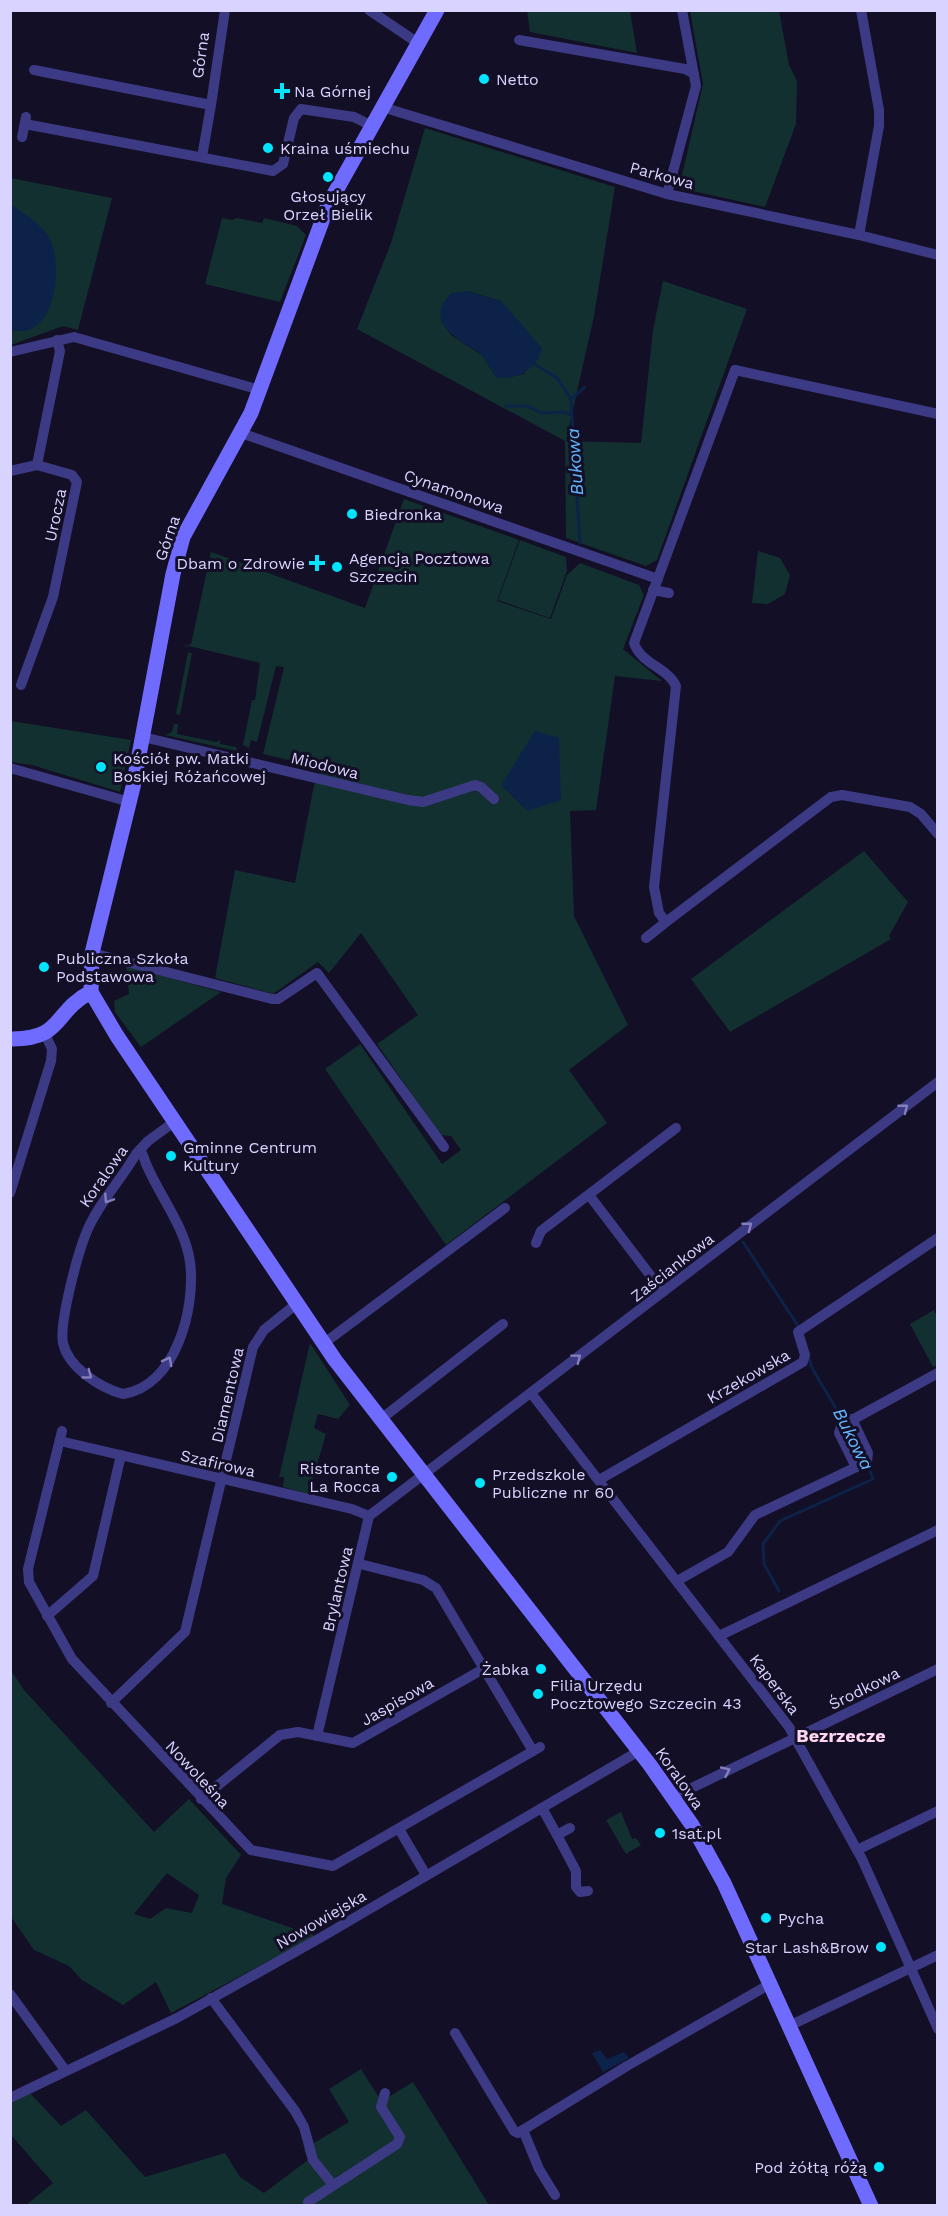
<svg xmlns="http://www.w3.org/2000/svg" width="948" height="2216" viewBox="0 0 948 2216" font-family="'Work Sans',sans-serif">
  <rect width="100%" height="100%" fill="#130f26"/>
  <g fill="#12302f" fill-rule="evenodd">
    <polygon points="527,11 630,11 637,53 530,32"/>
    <polygon points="690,11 779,11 789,65 797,81 796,124 765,207 679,188 703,84"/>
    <path d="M425 128 615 187 594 316 566 441 641 443 653 330 663 281 747 309 657 560 646 566 566 538 565 441 357 329 391 243ZM467 291 501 301 527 368 524 374 496 377 483 356 451 335 441 319Z"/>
    <polygon points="11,178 112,198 78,330 63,326 11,345"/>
    <polygon points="222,218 232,220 237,218 262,223 264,218 297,226 306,235 280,302 205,284"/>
    <polygon points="404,499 519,540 497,601 551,619 567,575 580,563 639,585 644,595 623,649 662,681 615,676 596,810 570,811 574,916 628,1025 569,1070 607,1123 446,1245 325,1069 360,1044 442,1164 461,1150 451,1136 440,1135 377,1044 418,1015 361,933 329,973 318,962 273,994 215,978 235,870 295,883 314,785 322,768 263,754 284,667 276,666 257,742 251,740 249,748 243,745 252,700 255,700 260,663 189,646 181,648 191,644 211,552 365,608"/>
    <polygon points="520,540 566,557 567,571 550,618 498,600"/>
    <polygon points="758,551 780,558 790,575 785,594 768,604 752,603"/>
    <polygon points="188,652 192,653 180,715 176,714"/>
    <polygon points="11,721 131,740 120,792 32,765 11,762"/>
    <polygon points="174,724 178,724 177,734 216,742 220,740 220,744 236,747 237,751 165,735 172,732"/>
    <polygon points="864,851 908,902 889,936 891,939 730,1032 691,979"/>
    <polygon points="126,966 221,992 141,1047 115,1012 114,1001 129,994"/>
    <polygon points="934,1310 937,1317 938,1365 933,1367 910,1324"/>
    <polygon points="310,1343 350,1405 338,1419 318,1414 314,1428 326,1434 308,1494 283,1487 284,1477 279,1477"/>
    <path d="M10 1669 24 1690 154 1832 189 1799 241 1855 226 1878 222 1904 316 1936 171 2013 156 1982 123 2005 82 1980 69 1966 34 1950 11 1917ZM167 1873 199 1895 192 1913 166 1908 150 1919 134 1914Z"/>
    <polygon points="621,1812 632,1839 636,1838 641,1845 626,1854 606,1820"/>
    <polygon points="361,2069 378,2096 387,2098 413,2082 489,2205 26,2205 53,2183 11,2135 10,2104 30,2093 61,2126 86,2110 145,2177 225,2153 240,2177 264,2193 308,2160 304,2149 349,2122 329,2089"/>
  </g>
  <g fill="#0c2248">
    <path d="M10 203C22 213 46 227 51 241 63 270 55 341 11 330Z"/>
    <path d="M467 291 501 301 542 348C539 368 515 382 496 377 491 370 486 358 479 353 459 339 422 323 451 293Z"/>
    <polygon points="535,731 559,738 561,800 527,811 501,785"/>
    <polygon points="600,2050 607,2059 624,2052 629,2058 603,2072 592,2053"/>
  </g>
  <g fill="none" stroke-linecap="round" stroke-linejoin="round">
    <g stroke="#0c2248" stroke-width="3">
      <polyline points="533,363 557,378 571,399"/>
      <polyline points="506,406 528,406 541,413 565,412 572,415"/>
      <polyline points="580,543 571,399 585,387"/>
      <polyline points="743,1242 800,1329"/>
      <polyline points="809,1358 812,1368 861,1451"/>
      <polyline points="779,1591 764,1564 763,1544 780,1521 873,1479 868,1465"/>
    </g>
    <g stroke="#3d3a85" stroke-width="10">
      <polyline points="369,10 418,43"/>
      <polyline points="519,40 685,69 694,74"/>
      <polyline points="34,70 211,105 202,157"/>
      <polyline points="211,105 225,10"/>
      <polyline points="382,107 667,194 859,235 938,255"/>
      <polyline points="25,124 273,171 283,164 294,118 301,109 354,117 372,126"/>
      <polyline points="22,137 26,117"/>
      <polyline points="667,194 696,86 682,10"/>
      <polyline points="859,235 879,126 879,110 861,10"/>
      <polyline points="10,352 74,337 260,390"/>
      <path d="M938 414 735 370 634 643C641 664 667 667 676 686L654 887 659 913 666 922 831 797 842 795 910 807 921 814 938 834"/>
      <polyline points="241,433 658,579"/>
      <polyline points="10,471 37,465"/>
      <polyline points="653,590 669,593"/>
      <polyline points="21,685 53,597 77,482 72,475 37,465 60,351 57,340"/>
      <polyline points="143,737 408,800 423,802 475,785 481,787 494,799"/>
      <polyline points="10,768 130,802"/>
      <polyline points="646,938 666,922"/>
      <polyline points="92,953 272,999 278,999 317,973 444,1147"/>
      <path d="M140 1150C144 1155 144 1160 147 1166 161 1198 185 1227 190 1262 196 1308 176 1386 123 1394 100 1388 68 1367 63 1343 59 1323 78 1252 87 1231 98 1204 121 1180 136 1154L148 1141 174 1122"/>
      <polyline points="10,1193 51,1061 52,1049 45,1034"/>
      <polyline points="589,1195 663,1292"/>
      <polyline points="536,1243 541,1231 676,1128"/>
      <polyline points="323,1344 505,1208"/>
      <polyline points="531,1393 789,1727 862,1859 938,2029"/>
      <polyline points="381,1419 503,1324"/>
      <polyline points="62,1431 28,1569 29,1582 72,1659 251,1850 333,1866 540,1747"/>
      <polyline points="60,1441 352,1509 369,1516"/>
      <polyline points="856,1467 839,1433 841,1426 938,1373"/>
      <polyline points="599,1480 803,1362 805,1355 798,1332 938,1238"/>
      <polyline points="360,1564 423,1580 436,1588 533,1751"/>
      <polyline points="677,1581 728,1552 755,1515 867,1462 868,1453 852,1419"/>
      <polyline points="47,1616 93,1576 121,1455"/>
      <polyline points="719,1636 938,1530"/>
      <polyline points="111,1703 185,1632 253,1347 264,1330 295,1305"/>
      <polyline points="317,1736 369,1516 938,1082"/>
      <polyline points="673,1797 938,1669"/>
      <polyline points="201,1799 280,1735 298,1732 353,1743 485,1668"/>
      <polyline points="542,1808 557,1835 570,1828"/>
      <polyline points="399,1829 426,1875"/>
      <polyline points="557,1835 576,1871 576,1887 580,1892 588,1891"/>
      <polyline points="857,1850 938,1811"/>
      <polyline points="10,1994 65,2070"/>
      <polyline points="211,1998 295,2111 304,2127 313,2160 333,2185"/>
      <polyline points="789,2026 938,1955"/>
      <polyline points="455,2033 514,2131 518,2133 627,2066 770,1984"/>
      <polyline points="10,2098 177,2018 320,1938 639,1751"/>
      <polyline points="523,2130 539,2169 555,2195"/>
      <polyline points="308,2202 397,2144 400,2137 381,2107 385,2093"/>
    </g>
    <g stroke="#6f6bff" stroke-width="15">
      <polyline points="437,10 328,205 251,413 183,537 173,574 133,787 92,953 91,992 117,1036 335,1360 650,1765 692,1825 724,1883 871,2206"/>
      <path d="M10 1039C64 1040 53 1011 91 992"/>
    </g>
  </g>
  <defs><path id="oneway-chevron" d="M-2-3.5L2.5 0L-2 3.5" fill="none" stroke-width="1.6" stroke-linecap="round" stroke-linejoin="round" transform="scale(1.5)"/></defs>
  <g stroke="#837fbc">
    <use href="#oneway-chevron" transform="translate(904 1108) rotate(-38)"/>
    <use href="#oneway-chevron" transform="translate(108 1199) rotate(123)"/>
    <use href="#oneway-chevron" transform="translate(748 1226) rotate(-38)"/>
    <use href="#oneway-chevron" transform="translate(577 1358) rotate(-37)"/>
    <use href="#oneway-chevron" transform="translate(168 1361) rotate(-62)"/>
    <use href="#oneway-chevron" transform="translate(88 1375) rotate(36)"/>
    <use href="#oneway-chevron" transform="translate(726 1771) rotate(-25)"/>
  </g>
  <g fill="#00e5ff" stroke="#130f26" stroke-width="2">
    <circle cx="484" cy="79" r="6"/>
    <path d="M279 82h6v6h6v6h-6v6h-6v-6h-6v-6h6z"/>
    <circle cx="268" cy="148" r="6"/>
    <circle cx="328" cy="177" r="6"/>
    <circle cx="352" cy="514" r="6"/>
    <path d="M314 554h6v6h6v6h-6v6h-6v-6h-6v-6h6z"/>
    <circle cx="337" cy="567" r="6"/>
    <circle cx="101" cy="767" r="6"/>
    <circle cx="44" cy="967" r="6"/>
    <circle cx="171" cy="1156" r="6"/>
    <circle cx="392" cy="1477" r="6"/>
    <circle cx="480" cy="1483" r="6"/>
    <circle cx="541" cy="1669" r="6"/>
    <circle cx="538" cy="1694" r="6"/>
    <circle cx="660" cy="1833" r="6"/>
    <circle cx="766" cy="1918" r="6"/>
    <circle cx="881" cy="1947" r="6"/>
    <circle cx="879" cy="2167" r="6"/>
  </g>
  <g text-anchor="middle" stroke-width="6" stroke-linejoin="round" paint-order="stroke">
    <g font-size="16" fill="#d9d4ff" stroke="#130f26">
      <text transform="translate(200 55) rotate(-82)" y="6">Górna</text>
      <text transform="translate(662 175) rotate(15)" y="6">Parkowa</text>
      <text transform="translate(454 491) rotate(19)" y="6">Cynamonowa</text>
      <text transform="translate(55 515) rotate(-78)" y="6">Urocza</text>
      <text transform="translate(167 538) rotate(-71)" y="6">Górna</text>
      <text transform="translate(325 765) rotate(14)" y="6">Miodowa</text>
      <text transform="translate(103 1176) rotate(-55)" y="6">Koralowa</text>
      <text transform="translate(672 1267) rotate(-38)" y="6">Zaściankowa</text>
      <text transform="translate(748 1376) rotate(-30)" y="6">Krzekowska</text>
      <text transform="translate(227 1395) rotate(-77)" y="6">Diamentowa</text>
      <text transform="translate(218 1463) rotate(13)" y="6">Szafirowa</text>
      <text transform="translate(337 1589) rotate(-77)" y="6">Brylantowa</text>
      <text transform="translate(775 1684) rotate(53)" y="6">Kaperska</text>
      <text transform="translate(864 1688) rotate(-26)" y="6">Środkowa</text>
      <text transform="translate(397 1701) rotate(-30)" y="6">Jaspisowa</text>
      <text transform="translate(198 1774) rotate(47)" y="6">Nowoleśna</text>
      <text transform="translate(680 1778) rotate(55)" y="6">Koralowa</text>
      <text transform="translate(321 1919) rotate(-30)" y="6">Nowowiejska</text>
    </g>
    <g font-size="16" fill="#d9d4ff" stroke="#130f26" text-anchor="start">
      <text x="496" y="85">Netto</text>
      <text x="294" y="97">Na Górnej</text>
      <text x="280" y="154">Kraina uśmiechu</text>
      <text x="328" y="202" text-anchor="middle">Głosujący<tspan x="328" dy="18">Orzeł Bielik</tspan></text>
      <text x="364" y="520">Biedronka</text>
      <text x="349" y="564">Agencja Pocztowa<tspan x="349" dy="18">Szczecin</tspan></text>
      <text x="305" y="569" text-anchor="end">Dbam o Zdrowie</text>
      <text x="113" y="764">Kościół pw. Matki<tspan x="113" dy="18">Boskiej Różańcowej</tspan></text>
      <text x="56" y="964">Publiczna Szkoła<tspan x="56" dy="18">Podstawowa</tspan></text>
      <text x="183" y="1153">Gminne Centrum<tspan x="183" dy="18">Kultury</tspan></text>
      <text x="380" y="1474" text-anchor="end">Ristorante<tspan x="380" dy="18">La Rocca</tspan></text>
      <text x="492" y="1480">Przedszkole<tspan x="492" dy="18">Publiczne nr 60</tspan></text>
      <text x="529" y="1675" text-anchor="end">Żabka</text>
      <text x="550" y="1691">Filia Urzędu<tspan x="550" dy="18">Pocztowego Szczecin 43</tspan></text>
      <text x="672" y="1839">1sat.pl</text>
      <text x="778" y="1924">Pycha</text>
      <text x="869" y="1953" text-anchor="end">Star Lash&amp;Brow</text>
      <text x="867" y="2173" text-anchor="end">Pod żółtą różą</text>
    </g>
    <g font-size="18" font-style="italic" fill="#62b6ff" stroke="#130f26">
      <text transform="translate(575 462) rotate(-94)" y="6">Bukowa</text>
      <text transform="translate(853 1439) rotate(63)" y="6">Bukowa</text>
    </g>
    <g font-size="18" font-weight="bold" fill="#ffd6f0" stroke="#130f26">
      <text x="841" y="1742">Bezrzecze</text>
    </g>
  </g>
  <rect width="948" height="2216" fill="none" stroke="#d9d4ff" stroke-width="24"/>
</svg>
